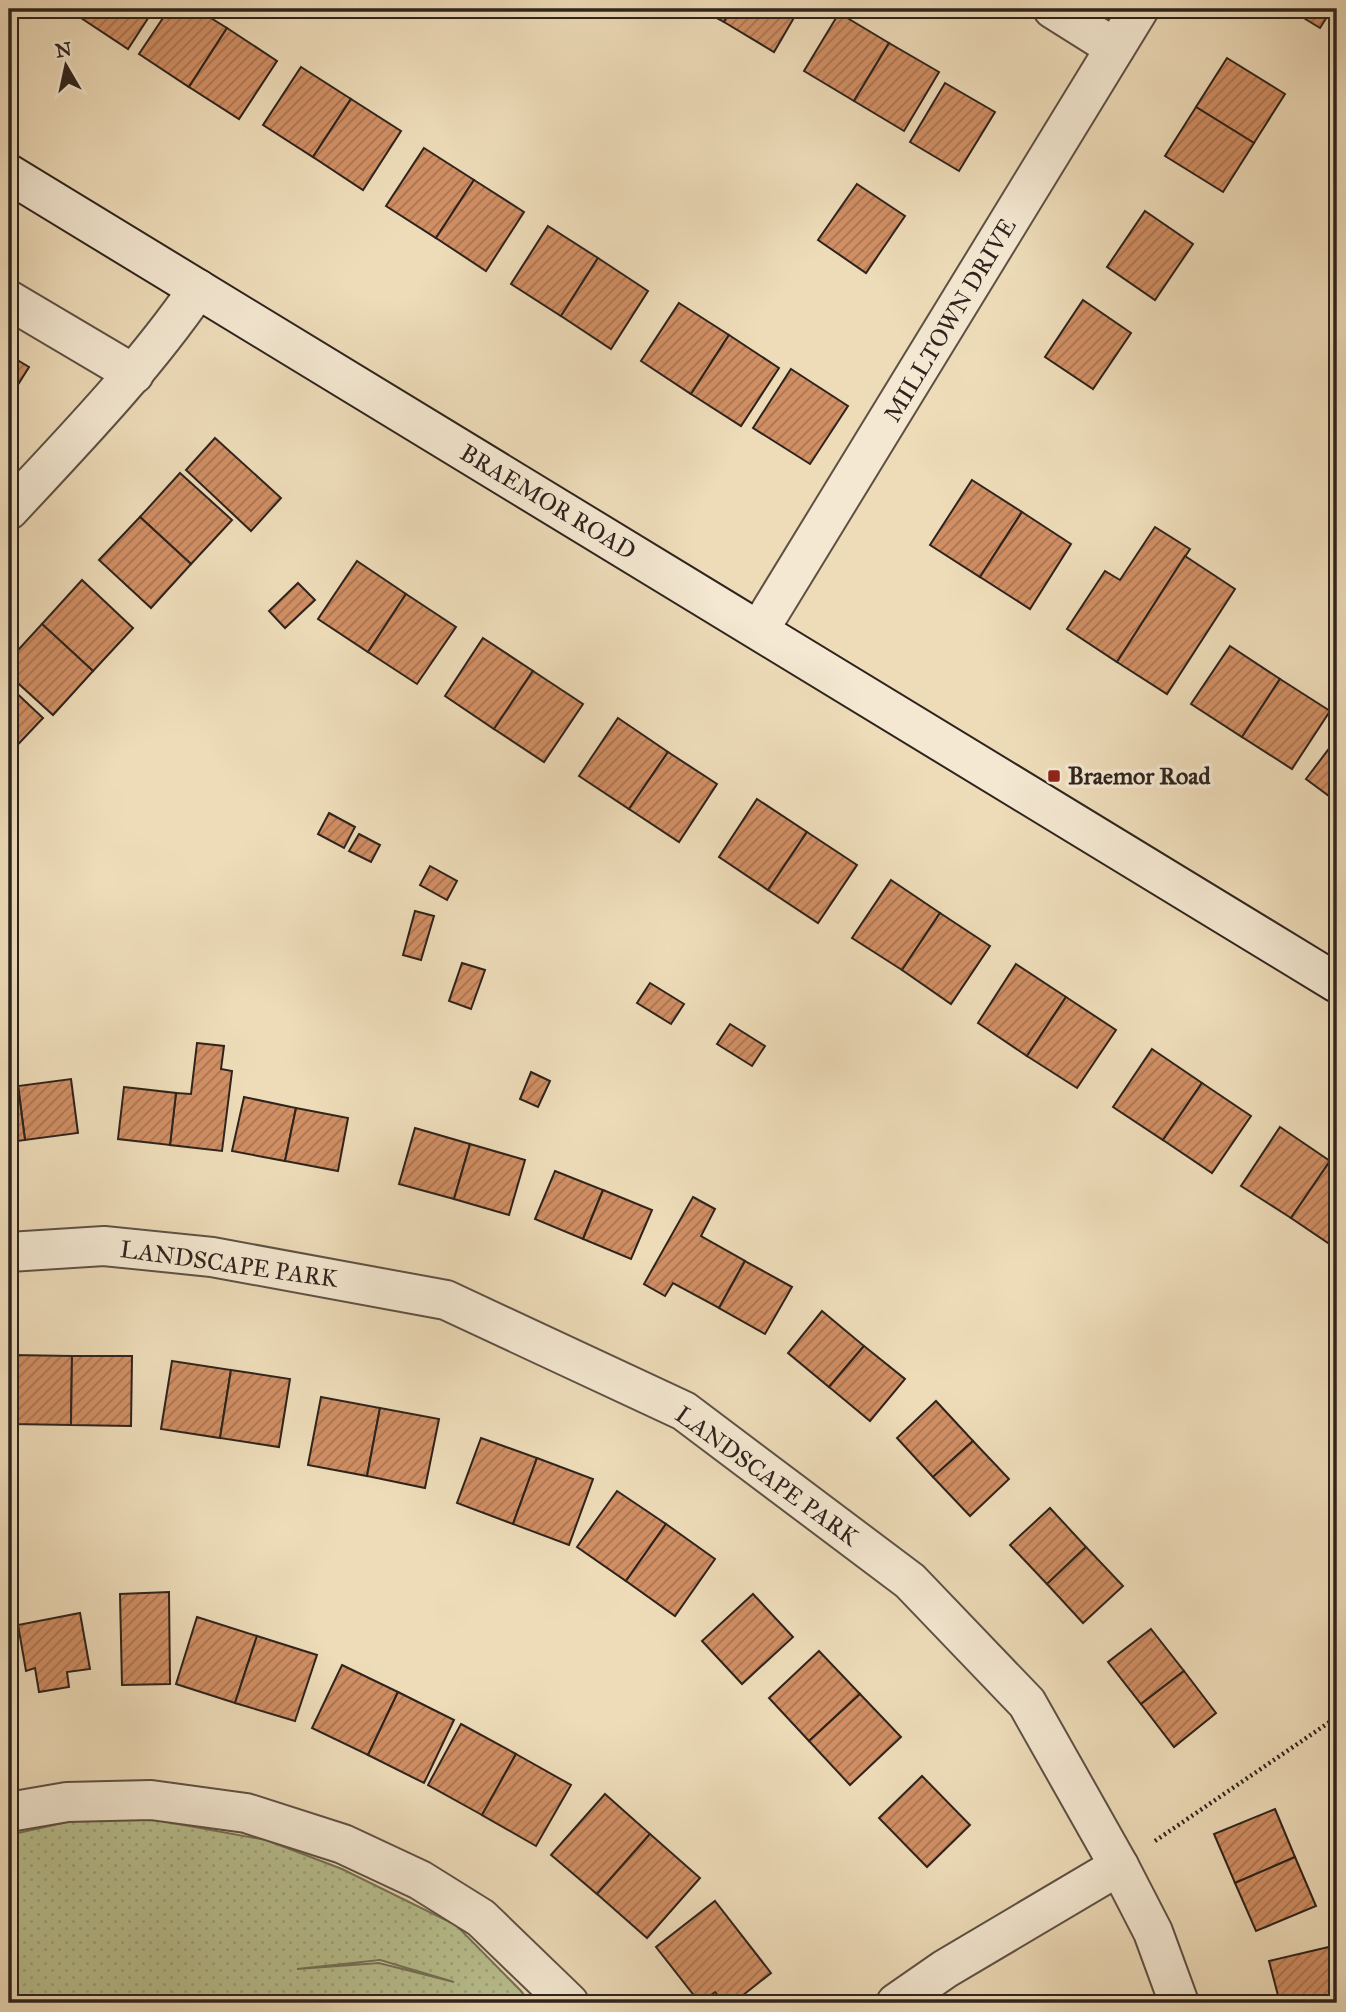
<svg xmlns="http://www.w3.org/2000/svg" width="1346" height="2012" viewBox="0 0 1346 2012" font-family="'IM FELL Great Primer',serif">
  <defs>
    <pattern id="grass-dots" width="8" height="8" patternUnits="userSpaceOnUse" patternTransform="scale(1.75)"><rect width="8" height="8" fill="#b9c08f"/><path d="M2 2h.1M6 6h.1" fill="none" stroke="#9fa57b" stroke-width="1.8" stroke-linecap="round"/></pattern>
    <pattern id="building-hatch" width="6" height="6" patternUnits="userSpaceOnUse" patternTransform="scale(1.75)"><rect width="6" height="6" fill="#d18f64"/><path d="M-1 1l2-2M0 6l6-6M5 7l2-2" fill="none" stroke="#aa7452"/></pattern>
  </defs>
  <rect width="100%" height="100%" fill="#eedcb9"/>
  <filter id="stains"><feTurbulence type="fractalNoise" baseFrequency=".00286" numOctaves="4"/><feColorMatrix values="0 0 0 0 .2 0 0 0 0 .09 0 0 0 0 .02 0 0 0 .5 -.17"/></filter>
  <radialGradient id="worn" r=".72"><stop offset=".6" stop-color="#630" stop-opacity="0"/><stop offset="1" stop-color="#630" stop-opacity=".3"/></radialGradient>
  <path fill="url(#grass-dots)" stroke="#747256" stroke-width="2" fill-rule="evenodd" d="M151 1819 266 1840 342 1869 456 1925 521 1991 530 2003H9V1835L76 1820ZM380 1960 454 1982 379 1963 297 1969Z"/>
  <g fill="url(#building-hatch)" stroke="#2e231d" stroke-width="2">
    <polygon points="66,9 83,9 78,16"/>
    <polygon points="83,9 154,9 128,49 78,16"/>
    <polygon points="169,9 196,9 227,28 189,87 139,54"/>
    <polygon points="700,9 732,9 724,22"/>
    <polygon points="732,9 799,9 774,52 724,22"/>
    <polygon points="1289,9 1332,9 1320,28"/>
    <polygon points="839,13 889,43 854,101 804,71"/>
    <polygon points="227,28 277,61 239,119 189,87"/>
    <polygon points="889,43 939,72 904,131 854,101"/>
    <polygon points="1227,58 1285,94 1254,143 1196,107"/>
    <polygon points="301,67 351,99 313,157 263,125"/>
    <polygon points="945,83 995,112 959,171 910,142"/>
    <polygon points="351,99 401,131 363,190 313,157"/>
    <polygon points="1196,107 1254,143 1223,192 1165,156"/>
    <polygon points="424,148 474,180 436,238 386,206"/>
    <polygon points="474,180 524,212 486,271 436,238"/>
    <polygon points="857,184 905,216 866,273 818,240"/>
    <polygon points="1145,211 1193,244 1155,300 1107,267"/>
    <polygon points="548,226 598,258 561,316 511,284"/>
    <polygon points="598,258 648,291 611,349 561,316"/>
    <polygon points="1083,300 1131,333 1093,389 1045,357"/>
    <polygon points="679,303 729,335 691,394 641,361"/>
    <polygon points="729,335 779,368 741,426 691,394"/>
    <polygon points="9,355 29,367 9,399"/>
    <polygon points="791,369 848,406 810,464 753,428"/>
    <polygon points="215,438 281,498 251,531 186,470"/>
    <polygon points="180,473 232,520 191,564 140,517"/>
    <polygon points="972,480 1022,512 980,577 930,545"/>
    <polygon points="1022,512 1071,544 1030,609 980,577"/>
    <polygon points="140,517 191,564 151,608 99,560"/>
    <polygon points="1155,527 1190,549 1117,662 1067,629 1105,571 1120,580"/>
    <polygon points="1185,556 1235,589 1167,694 1117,662"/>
    <polygon points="357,561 406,594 368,652 318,619"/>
    <polygon points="82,580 133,628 93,671 42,624"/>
    <polygon points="298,583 315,600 285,628 269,611"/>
    <polygon points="406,594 456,627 417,684 368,652"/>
    <polygon points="42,624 93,671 53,715 9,675 9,660"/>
    <polygon points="483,638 533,671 494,729 445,696"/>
    <polygon points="1230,646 1280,679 1242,737 1191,704"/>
    <polygon points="533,671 583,704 544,762 494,729"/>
    <polygon points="1280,679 1330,711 1292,769 1242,737"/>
    <polygon points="9,686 43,718 9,754"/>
    <polygon points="618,718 668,752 629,809 579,776"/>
    <polygon points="1337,738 1337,802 1306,779"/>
    <polygon points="668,752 717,784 679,842 629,809"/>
    <polygon points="757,799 807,832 768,890 719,857"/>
    <polygon points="329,813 355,827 344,848 318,834"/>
    <polygon points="807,832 857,865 818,923 768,890"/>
    <polygon points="359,834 380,845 371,862 349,851"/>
    <polygon points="430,866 457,881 447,900 420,885"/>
    <polygon points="891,880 940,913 902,970 852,938"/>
    <polygon points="415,911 434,916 421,960 403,955"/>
    <polygon points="940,913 990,946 951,1004 902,970"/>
    <polygon points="462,963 485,970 471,1009 449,1001"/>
    <polygon points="1016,964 1066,997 1027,1056 978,1023"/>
    <polygon points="650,983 684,1004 671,1024 637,1003"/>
    <polygon points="1066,997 1116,1030 1077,1088 1027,1056"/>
    <polygon points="730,1024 765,1046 752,1066 717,1044"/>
    <polygon points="197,1043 224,1046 221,1069 232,1071 222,1151 170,1145 176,1093 191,1094"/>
    <polygon points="1152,1049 1202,1083 1163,1140 1113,1107"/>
    <polygon points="531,1072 550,1081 538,1107 520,1099"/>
    <polygon points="71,1079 78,1133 25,1140 18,1086"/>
    <polygon points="1202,1083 1251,1116 1212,1173 1163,1140"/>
    <polygon points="18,1086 25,1140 9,1142 9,1087"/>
    <polygon points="124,1087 176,1093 170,1145 118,1139"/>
    <polygon points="244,1097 296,1108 285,1161 232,1151"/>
    <polygon points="296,1108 348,1118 338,1171 285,1161"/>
    <polygon points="1280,1127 1330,1161 1291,1218 1241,1186"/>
    <polygon points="415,1128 470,1144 454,1199 399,1184"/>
    <polygon points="470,1144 525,1160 509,1215 454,1199"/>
    <polygon points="1330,1161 1337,1166 1337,1249 1291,1218"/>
    <polygon points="555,1171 603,1190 583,1239 535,1219"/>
    <polygon points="603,1190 652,1210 631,1259 583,1239"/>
    <polygon points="693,1197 715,1209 701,1236 745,1261 719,1308 673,1283 665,1296 644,1284"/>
    <polygon points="745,1261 792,1287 765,1334 719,1308"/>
    <polygon points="822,1311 864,1346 829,1387 788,1353"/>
    <polygon points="864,1346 905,1379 870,1421 829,1387"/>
    <polygon points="12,1355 72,1356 71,1425 12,1424"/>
    <polygon points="72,1356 132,1356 131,1426 71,1425"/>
    <polygon points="172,1361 231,1370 220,1438 161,1429"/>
    <polygon points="231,1370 290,1379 279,1447 220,1438"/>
    <polygon points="321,1397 380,1408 367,1476 308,1465"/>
    <polygon points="936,1401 973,1441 933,1477 897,1438"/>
    <polygon points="380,1408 439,1419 425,1488 367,1476"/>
    <polygon points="481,1438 537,1458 513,1524 457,1503"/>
    <polygon points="973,1441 1009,1479 970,1516 933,1477"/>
    <polygon points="537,1458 593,1479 569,1545 513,1524"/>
    <polygon points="617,1491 666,1524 626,1581 577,1547"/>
    <polygon points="1050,1508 1086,1547 1047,1584 1010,1545"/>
    <polygon points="666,1524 715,1559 675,1616 626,1581"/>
    <polygon points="1086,1547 1123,1586 1083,1623 1047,1584"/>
    <polygon points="169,1592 170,1684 122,1685 120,1594"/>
    <polygon points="753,1594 793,1637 742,1684 702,1641"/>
    <polygon points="80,1613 90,1669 67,1672 69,1687 39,1692 35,1668 26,1671 18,1625"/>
    <polygon points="197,1617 257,1636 235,1703 176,1684"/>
    <polygon points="1151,1629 1184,1671 1141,1704 1108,1662"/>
    <polygon points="257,1636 317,1655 295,1721 235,1703"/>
    <polygon points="819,1651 860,1694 809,1741 769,1698"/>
    <polygon points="342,1665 398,1692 368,1755 312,1728"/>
    <polygon points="1184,1671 1216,1713 1174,1747 1141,1704"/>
    <polygon points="398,1692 454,1720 424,1783 368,1755"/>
    <polygon points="860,1694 901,1737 850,1785 809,1741"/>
    <polygon points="461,1724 516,1754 482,1815 428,1785"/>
    <polygon points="516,1754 571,1785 536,1846 482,1815"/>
    <polygon points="922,1776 970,1825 927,1867 879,1818"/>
    <polygon points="605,1794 650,1834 597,1894 551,1855"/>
    <polygon points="1275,1809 1295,1857 1235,1883 1214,1834"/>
    <polygon points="650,1834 700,1878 647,1938 597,1894"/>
    <polygon points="1295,1857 1316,1906 1256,1931 1235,1883"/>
    <polygon points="715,1901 771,1973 733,2003 724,2003 715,1992 700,2003 656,1947"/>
    <polygon points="1333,1946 1337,1962 1337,1999 1320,2003 1280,2003 1269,1961"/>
  </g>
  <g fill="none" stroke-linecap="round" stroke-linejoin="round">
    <g stroke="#5e5144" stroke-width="42">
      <g id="street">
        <polyline points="1053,9 1115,48"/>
        <polyline points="9,300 134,374"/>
        <path d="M9 510C75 439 143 369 198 289"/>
        <polyline points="759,630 1139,9"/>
        <polyline points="9,1252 104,1246 212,1257 446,1300 684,1411 910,1581 1027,1703 1119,1866 1153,1932 1179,2003"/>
        <polyline points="9,1812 67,1802 151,1800 246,1813 343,1844 420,1880 481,1918 569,2003"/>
        <polyline points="896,2003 945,1969 1119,1866"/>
      </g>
    </g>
    <g stroke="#2e231d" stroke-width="42">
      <polyline id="secondary" points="9,174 1337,983"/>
    </g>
    <polyline stroke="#2e231d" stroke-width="4.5" stroke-dasharray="2 3.5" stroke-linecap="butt" points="1155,1841 1337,1717"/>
    <use href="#street" stroke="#f4e8d2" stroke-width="38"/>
    <use href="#secondary" stroke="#f4e8d2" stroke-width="38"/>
  </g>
  <rect fill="#8f2418" stroke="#f4e8d2" stroke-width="2.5" x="1047" y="769" width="14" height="14" rx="3.5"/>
  <g text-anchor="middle" stroke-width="7" stroke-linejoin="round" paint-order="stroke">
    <g font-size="24" fill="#2e231d" stroke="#f4e8d2">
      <text transform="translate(950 320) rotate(-59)" y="8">MILLTOWN DRIVE</text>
      <text transform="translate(548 502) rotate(31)" y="8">BRAEMOR ROAD</text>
      <text transform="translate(229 1264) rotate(8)" y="8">LANDSCAPE PARK</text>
      <text transform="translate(767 1476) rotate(36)" y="8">LANDSCAPE PARK</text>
    </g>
    <g font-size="24" font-weight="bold" fill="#2e231d" stroke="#f4e8d2" text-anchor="start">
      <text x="1068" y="784">Braemor Road</text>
    </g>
  </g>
  <rect width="1346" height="2012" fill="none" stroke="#eedcb9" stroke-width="35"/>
  <rect x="10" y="10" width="1325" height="1991" fill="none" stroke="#2e231d" stroke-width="3.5"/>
  <rect x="18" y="18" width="1311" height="1977" fill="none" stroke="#2e231d" stroke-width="2"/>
  <g transform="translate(66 66) rotate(351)" stroke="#f4e8d2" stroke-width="5" paint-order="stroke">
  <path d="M0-5L12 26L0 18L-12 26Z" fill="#2e231d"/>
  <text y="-10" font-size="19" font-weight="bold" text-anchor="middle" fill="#2e231d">N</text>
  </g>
  <rect width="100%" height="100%" filter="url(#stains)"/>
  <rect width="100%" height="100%" fill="url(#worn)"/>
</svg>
